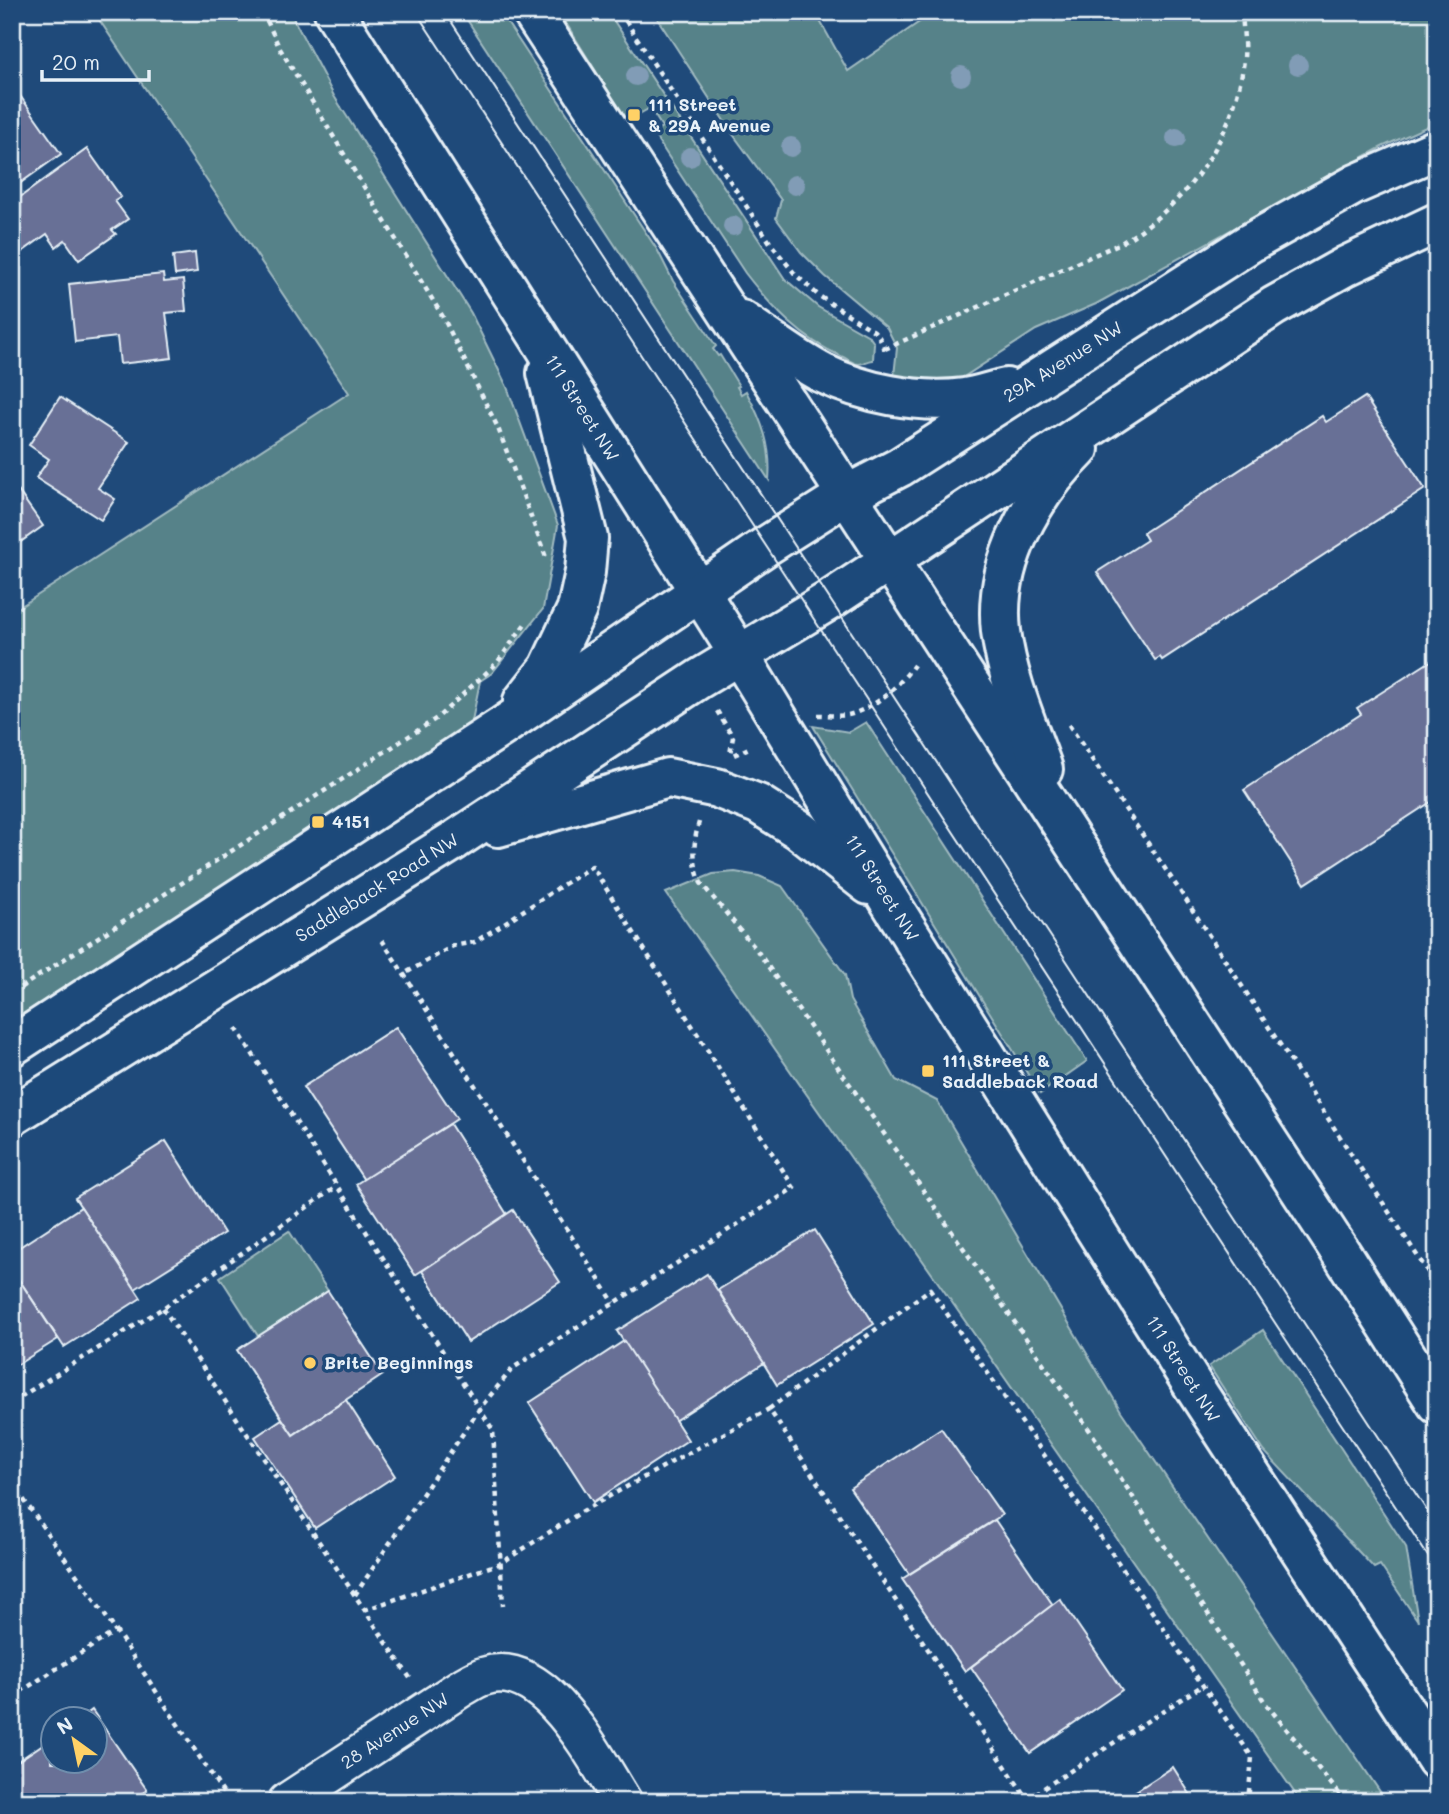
<svg xmlns="http://www.w3.org/2000/svg" width="1449" height="1814" viewBox="0 0 1449 1814" font-family="Mali,sans-serif">
  <rect width="100%" height="100%" fill="#1f4a7a"/>
  <filter id="ink" filterUnits="userSpaceOnUse"><feTurbulence type="fractalNoise" baseFrequency=".0143" numOctaves="2"/><feDisplacementMap in="SourceGraphic" scale="14" xChannelSelector="R" yChannelSelector="G"/><feConvolveMatrix kernelMatrix="1 2 1 2 8 2 1 2 1" color-interpolation-filters="sRGB"/></filter>
  <g filter="url(#ink)">
    <g fill="#578289" stroke="#a0bac0" stroke-width="2">
      <polygon points="94,12 290,12 334,96 471,313 507,387 558,525 543,609 492,673 480,681 471,726 12,1025 12,612 349,393"/>
      <path d="M462 12H500L658 251 673 281 716 346 713 349 718 356 720 355 739 386 737 387 741 394 746 391C762 421 772 446 769 480Z"/>
      <path d="M559 12H608L785 279 818 307 869 336 874 343 873 360C868 360 863 364 858 364 854 364 847 359 843 357 802 340 772 308 745 273L653 133 662 127 650 108 627 121Z"/>
      <polygon points="653,12 815,12 848,71 934,12 1437,12 1437,122 1382,147 1096,304 1036,330 962,378 931,382 894,376 897,348 887,328 825,276 801,252 776,218 781,200 732,133"/>
      <polygon points="866,722 1087,1061 1040,1094 813,726 849,732"/>
      <polygon points="735,872 759,876 782,886 845,975 850,1000 896,1080 937,1101 1121,1411 1387,1802 1301,1802 666,893 713,874"/>
      <polygon points="289,1231 328,1291 258,1336 220,1277"/>
      <polygon points="1263,1330 1406,1547 1418,1621 1380,1565 1374,1568 1264,1451 1209,1366"/>
    </g>
    <g fill="#687096" stroke="#e8f1f8" stroke-width="2">
      <polygon points="16,90 61,154 12,189 12,93"/>
      <polygon points="87,149 121,197 115,201 128,219 112,230 116,234 79,260 65,240 56,247 47,234 22,252 12,238 12,203"/>
      <polygon points="195,253 197,272 175,275 173,256"/>
      <polygon points="163,274 164,282 183,280 186,311 166,313 172,358 120,364 117,337 75,342 69,284"/>
      <polygon points="60,397 129,442 98,488 115,499 101,520 36,478 49,459 29,445"/>
      <polygon points="1365,397 1425,489 1162,660 1160,657 1155,660 1097,572 1147,540 1143,533 1322,416 1326,422"/>
      <polygon points="12,482 43,526 12,548"/>
      <polygon points="1437,657 1437,798 1305,884 1244,790 1361,714 1357,708"/>
      <polygon points="396,1027 457,1119 364,1180 303,1087"/>
      <polygon points="450,1124 508,1216 415,1275 356,1184"/>
      <polygon points="166,1141 224,1233 135,1289 75,1198"/>
      <polygon points="81,1207 141,1298 64,1347 12,1269 12,1252"/>
      <polygon points="513,1210 560,1282 468,1342 422,1271"/>
      <polygon points="815,1230 874,1324 777,1385 718,1290"/>
      <polygon points="12,1269 58,1339 12,1368"/>
      <polygon points="707,1274 764,1363 674,1421 617,1331"/>
      <polygon points="328,1291 383,1375 293,1435 237,1350"/>
      <polygon points="624,1341 688,1440 593,1502 529,1403"/>
      <polygon points="346,1400 395,1476 315,1528 255,1437 282,1419 293,1435"/>
      <polygon points="941,1428 1002,1515 909,1574 850,1488"/>
      <polygon points="995,1520 1053,1605 965,1671 902,1579"/>
      <polygon points="1060,1599 1122,1690 1030,1753 971,1667"/>
      <polygon points="92,1710 147,1790 129,1802 26,1802 12,1784 12,1765 52,1738 52,1762 94,1762 94,1720 79,1720"/>
      <polygon points="1173,1767 1195,1802 1119,1802"/>
      <polygon points="12,1784 26,1802 12,1802"/>
    </g>
    <g fill="none" stroke-linecap="round" stroke-linejoin="round">
      <g stroke="#e8f1f8" stroke-width="42">
        <path id="street" d="M287 1802 461 1688C468 1684 477 1678 485 1676 546 1657 596 1760 623 1802"/>
      </g>
      <g stroke="#e8f1f8" stroke-width="44">
        <g id="secondary">
          <polyline points="334,12 740,656 890,902 1194,1387 1437,1760"/>
          <polyline points="532,12 1343,1256 1437,1404"/>
          <path d="M741 320C767 337 794 358 822 373 863 393 918 404 964 398 978 396 992 391 1006 388"/>
          <polyline points="523,701 549,668 577,609 585,572 588,538 547,373"/>
          <path d="M1043 769C1027 724 1007 679 1001 631 993 562 1033 495 1079 449"/>
          <polyline points="498,827 668,778 717,788 758,804 799,830 869,885"/>
          <polyline points="12,1046 503,726 766,546 848,494 900,467 1250,243 1356,184 1437,149"/>
          <polyline points="12,1116 455,840 699,679 830,600 1274,306 1346,266 1437,223"/>
        </g>
      </g>
      <g stroke="#e8f1f8" stroke-width="4.5" stroke-dasharray="5 5" stroke-linecap="butt">
        <polyline points="263,12 279,47 443,317 498,428 547,560"/>
        <path d="M620 12 771 244 795 274 819 296 874 331C880 338 886 345 884 355"/>
        <path d="M885 349 1121 243C1187 204 1231 143 1243 67 1246 50 1243 30 1242 12"/>
        <polyline points="717,711 733,737 730,754"/>
        <path d="M818 715C829 715 843 717 852 714 877 706 899 686 914 665"/>
        <polyline points="1069,725 1186,900 1437,1286"/>
        <polyline points="734,755 751,747"/>
        <path d="M699 822C693 843 692 862 701 883L756 949 1095 1438 1266 1704 1346 1802"/>
        <polyline points="382,940 614,1303"/>
        <polyline points="12,993 437,718 497,663 527,621"/>
        <polyline points="236,1028 493,1430 503,1606"/>
        <polyline points="163,1308 410,1678"/>
        <polyline points="12,1402 163,1308 336,1187"/>
        <polyline points="769,1409 930,1289 1252,1757 1248,1802"/>
        <polyline points="12,1483 116,1631 226,1797"/>
        <polyline points="355,1595 480,1408 513,1368 794,1188 592,866 475,942 453,946 404,974"/>
        <polyline points="364,1610 501,1563 586,1509 769,1409 1027,1799 1023,1802"/>
        <polyline points="12,1697 116,1631"/>
        <polyline points="1027,1799 1203,1685"/>
        <polyline points="1330,1802 1340,1794"/>
      </g>
      <use href="#street" stroke="#1f4a7a" stroke-width="37"/>
      <use href="#secondary" stroke="#1f4a7a" stroke-width="38"/>
      <g stroke="#e8f1f8" stroke-width="2">
        <polyline points="416,12 1437,1570"/>
        <polyline points="445,12 1437,1526"/>
      </g>
    </g>
    <g fill="#819cb6">
      <circle cx="1298" cy="65" r="10"/>
      <circle cx="636" cy="76" r="10"/>
      <circle cx="961" cy="76" r="10"/>
      <circle cx="1176" cy="138" r="10"/>
      <circle cx="791" cy="147" r="10"/>
      <circle cx="690" cy="157" r="10"/>
      <circle cx="795" cy="185" r="10"/>
      <circle cx="733" cy="226" r="10"/>
    </g>
  </g>
  <g fill="#ffd166" stroke="#1f4a7a" stroke-width="2.5">
    <rect x="627" y="108" width="14" height="14" rx="3.5"/>
    <rect x="311" y="815" width="14" height="14" rx="3.5"/>
    <rect x="921" y="1064" width="14" height="14" rx="3.5"/>
    <circle cx="310" cy="1363" r="7"/>
  </g>
  <g text-anchor="middle" stroke-width="7" stroke-linejoin="round" paint-order="stroke">
    <g font-size="18" font-weight="bold" fill="#e8f1f8" stroke="#1f4a7a" text-anchor="start">
      <text x="648" y="111">111 Street<tspan x="648" dy="21">&amp; 29A Avenue</tspan></text>
      <text x="332" y="828">4151</text>
      <text x="942" y="1067">111 Street &amp;<tspan x="942" dy="21">Saddleback Road</tspan></text>
      <text x="324" y="1369">Brite Beginnings</text>
    </g>
    <g font-size="18" fill="#e8f1f8" stroke="#1f4a7a">
      <text transform="translate(1063 362) rotate(-32)" y="6">29A Avenue NW</text>
      <text transform="translate(582 408) rotate(58)" y="6">111 Street NW</text>
      <text transform="translate(377 888) rotate(-32)" y="6">Saddleback Road NW</text>
      <text transform="translate(882 888) rotate(58)" y="6">111 Street NW</text>
      <text transform="translate(1183 1369) rotate(58)" y="6">111 Street NW</text>
      <text transform="translate(395 1731) rotate(-33)" y="6">28 Avenue NW</text>
    </g>
  </g>
  <rect width="1449" height="1814" fill="none" stroke="#1f4a7a" stroke-width="42"/>
  <rect x="21" y="21" width="1407" height="1772" fill="none" stroke="#e8f1f8" stroke-width="2.5" filter="url(#ink)"/>
  <g transform="translate(74 1740) rotate(327)"><circle r="33" fill="#1f4a7a" stroke="#6f8dac" stroke-width="2"/>
  <path d="M0-5L12 26L0 18L-12 26Z" fill="#ffd166"/>
  <text y="-10" font-size="19" font-weight="bold" text-anchor="middle" fill="#e8f1f8">N</text>
  </g>
  <path d="M42 70v10h107v-10" fill="none" stroke="#e8f1f8" stroke-width="3.5"/>
  <text x="52" y="70" font-size="21" fill="#e8f1f8" stroke="#1f4a7a" stroke-width="5" paint-order="stroke">20 m</text>
</svg>
